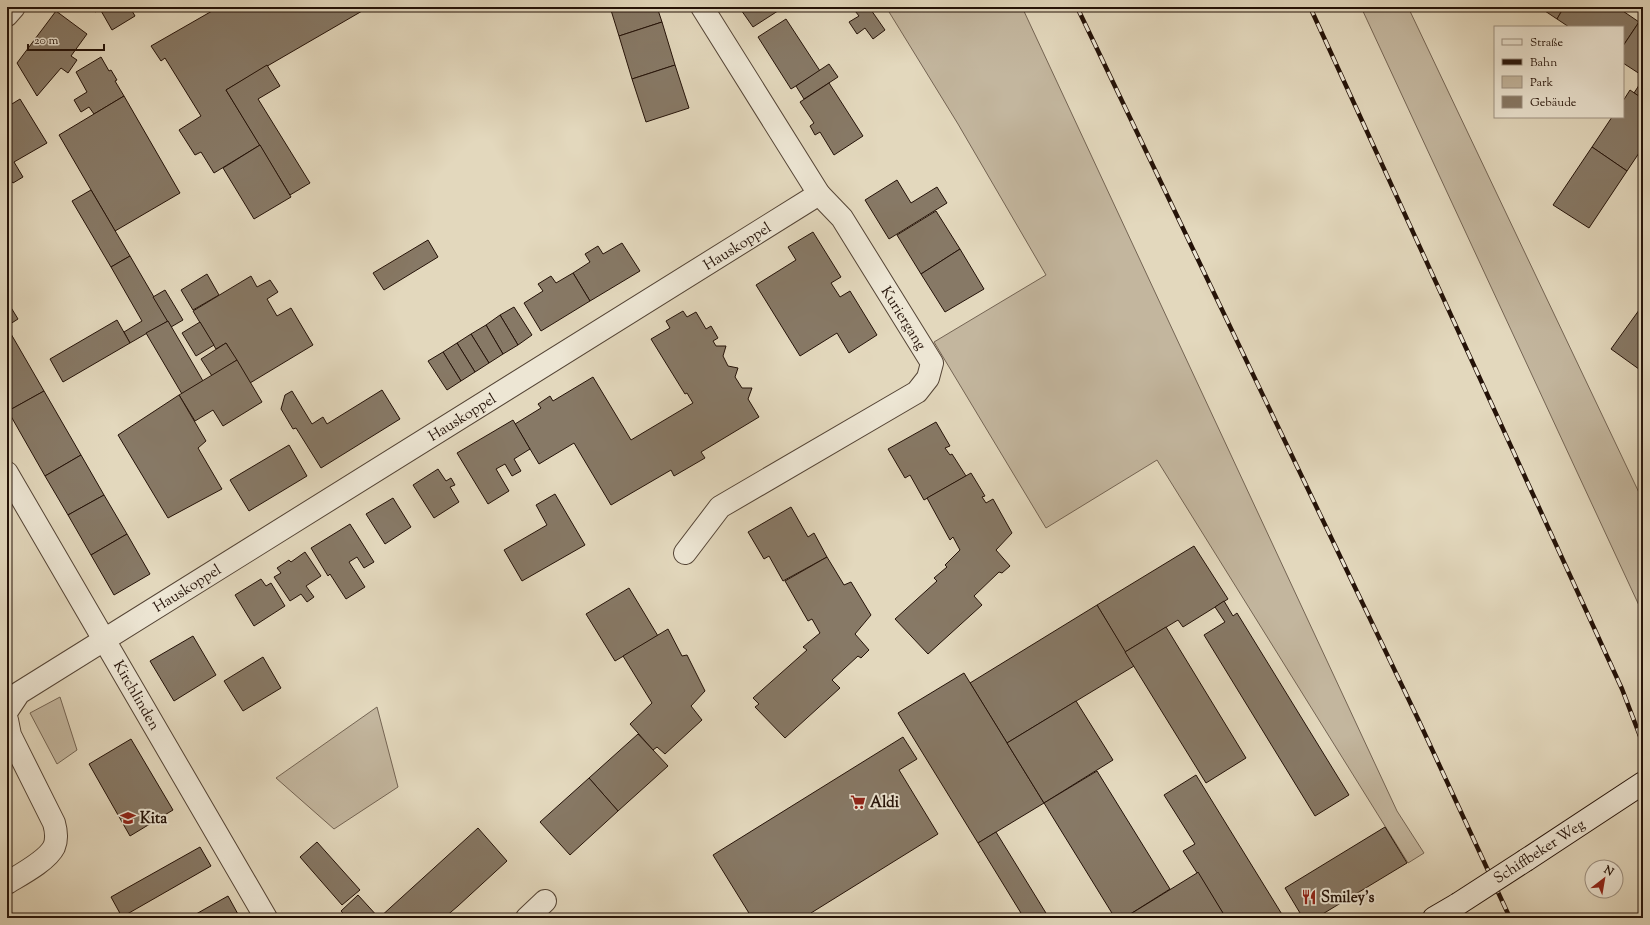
<svg xmlns="http://www.w3.org/2000/svg" width="1650" height="925" viewBox="0 0 1650 925" font-family="'Sorts Mill Goudy',serif">
  <rect width="100%" height="100%" fill="#e3d8bd"/>
  <filter id="stains"><feTurbulence type="fractalNoise" baseFrequency=".005" numOctaves="4"/><feColorMatrix values="0 0 0 0 .2 0 0 0 0 .09 0 0 0 0 .02 0 0 0 .5 -.17"/></filter>
  <radialGradient id="worn" r=".72"><stop offset=".6" stop-color="#630" stop-opacity="0"/><stop offset="1" stop-color="#630" stop-opacity=".3"/></radialGradient>
  <g fill="#c3b69e" stroke="#746453">
    <polygon points="886,7 1022,7 1397,811 1424,853 1408,863 1157,460 1046,528 934,342 1046,275 958,124"/>
    <polygon points="1361,7 1408,7 1643,501 1643,614"/>
    <polygon points="60,697 77,750 57,764 30,713"/>
    <polygon points="377,707 398,787 334,829 276,778"/>
  </g>
  <g fill="#877966" stroke="#241208">
    <polygon points="92,7 134,7 131,9 135,16 112,30 100,9 95,12"/>
    <polygon points="219,7 369,7 226,90 260,145 214,173 201,152 195,155 179,130 201,116 165,58 161,61 151,46"/>
    <polygon points="610,7 657,7 662,22 619,36"/>
    <polygon points="739,7 784,7 753,27"/>
    <polygon points="852,7 869,7 885,30 873,39 865,28 857,34 849,22 859,16"/>
    <polygon points="1539,7 1564,7 1557,19"/>
    <polygon points="1564,7 1617,7 1639,22 1623,46 1623,27 1569,27 1557,19"/>
    <polygon points="56,11 87,34 71,56 77,60 68,73 61,68 37,96 17,63"/>
    <polygon points="786,19 820,71 791,89 758,37"/>
    <polygon points="662,22 675,65 632,79 619,36"/>
    <polygon points="1639,22 1643,24 1643,76 1623,63 1623,46"/>
    <polygon points="101,57 109,71 111,70 117,80 115,81 124,96 94,114 89,107 81,112 74,100 87,92 76,72"/>
    <polygon points="829,64 838,77 804,99 796,86"/>
    <polygon points="267,65 280,86 258,99 310,183 290,195 226,90"/>
    <polygon points="675,65 689,108 646,122 632,79"/>
    <polygon points="1643,79 1643,99 1634,93"/>
    <polygon points="829,83 863,136 834,155 820,132 815,135 810,126 814,123 800,102"/>
    <polygon points="1630,90 1643,99 1643,147 1627,171 1592,147 1612,117 1623,117 1623,101"/>
    <polygon points="124,96 180,193 115,231 59,135"/>
    <polygon points="20,99 47,143 14,162 23,177 13,183 7,176 7,107"/>
    <polygon points="260,145 291,197 254,219 223,168"/>
    <polygon points="1592,147 1627,171 1589,228 1553,205"/>
    <polygon points="897,180 911,203 937,187 947,203 889,239 865,200"/>
    <polygon points="91,190 130,256 111,267 72,201"/>
    <polygon points="936,211 960,249 921,274 897,235"/>
    <polygon points="813,232 841,277 831,283 840,297 850,291 877,335 849,353 837,333 800,356 756,285 796,260 788,247"/>
    <polygon points="428,240 438,257 384,290 373,273"/>
    <polygon points="622,243 640,271 590,301 573,273 590,262 585,254 598,246 603,254"/>
    <polygon points="960,249 984,289 945,312 921,274"/>
    <polygon points="130,256 168,321 130,343 124,332 142,321 111,267"/>
    <polygon points="573,273 590,301 541,331 524,303 543,291 538,284 551,276 556,283"/>
    <polygon points="207,274 219,295 193,310 181,290"/>
    <polygon points="251,276 257,287 270,280 278,292 267,299 277,316 291,308 313,345 250,383 226,343 216,349 193,311"/>
    <polygon points="165,290 183,320 171,327 153,297"/>
    <polygon points="7,301 18,319 7,326"/>
    <polygon points="1642,306 1643,307 1643,372 1611,349"/>
    <polygon points="514,307 532,335 518,345 500,315"/>
    <polygon points="683,311 687,317 696,312 706,329 711,326 718,338 713,341 716,346 726,346 723,356 728,366 738,368 735,377 742,388 752,388 748,399 759,417 701,452 705,458 674,476 671,470 611,505 574,443 539,464 515,424 541,408 538,404 550,396 553,401 593,377 631,440 693,403 687,393 685,394 651,339 670,328 666,321"/>
    <polygon points="500,315 518,345 503,354 486,325"/>
    <polygon points="117,320 130,343 63,382 50,359"/>
    <polygon points="168,321 203,381 182,394 146,333"/>
    <polygon points="200,322 214,345 196,356 182,333"/>
    <polygon points="486,325 503,354 489,363 471,334"/>
    <polygon points="7,327 44,391 8,411 7,409"/>
    <polygon points="471,334 489,363 475,372 457,343"/>
    <polygon points="226,343 237,360 212,376 201,359"/>
    <polygon points="457,343 475,372 461,381 443,352"/>
    <polygon points="443,352 461,381 447,390 428,361"/>
    <polygon points="237,360 262,402 223,426 213,410 195,421 179,395"/>
    <polygon points="382,390 400,419 321,468 296,428 293,429 281,409 285,395 292,391 312,424 323,417 327,424"/>
    <polygon points="44,391 81,455 45,476 8,411"/>
    <polygon points="179,395 206,441 198,448 222,489 168,518 118,435"/>
    <polygon points="513,420 530,449 514,459 521,471 512,476 505,464 496,469 509,491 488,504 457,453"/>
    <polygon points="936,422 950,446 945,448 950,455 952,454 966,476 924,500 910,475 905,478 888,449"/>
    <polygon points="289,445 307,476 249,511 230,480"/>
    <polygon points="81,455 104,495 68,515 45,476"/>
    <polygon points="438,469 446,481 451,478 455,485 450,487 459,502 434,518 413,485"/>
    <polygon points="971,473 985,496 982,497 986,503 993,499 1012,533 996,550 1010,566 1002,573 999,572 974,596 982,605 928,654 895,619 937,581 934,578 947,567 945,565 960,550 953,537 950,540 927,498"/>
    <polygon points="555,494 585,545 522,581 504,550 547,525 536,505"/>
    <polygon points="104,495 127,534 91,555 68,515"/>
    <polygon points="393,498 411,527 385,544 366,514"/>
    <polygon points="791,507 808,537 814,533 827,557 783,581 769,556 764,559 748,532"/>
    <polygon points="350,524 374,562 364,568 357,557 349,562 365,587 346,599 330,574 328,576 311,548"/>
    <polygon points="127,534 150,574 114,595 91,555"/>
    <polygon points="1194,546 1228,599 1183,627 1178,620 1125,652 1097,605"/>
    <polygon points="305,552 321,576 306,586 314,597 307,602 301,594 290,601 274,577 281,573 277,568 289,560 291,562"/>
    <polygon points="827,557 844,585 851,582 871,615 855,634 869,650 861,658 858,656 832,680 840,688 785,738 755,707 759,704 753,698 807,650 803,647 820,633 812,619 808,621 785,581"/>
    <polygon points="261,579 266,586 271,583 285,606 254,626 235,595"/>
    <polygon points="629,588 658,636 615,661 586,614"/>
    <polygon points="1224,601 1233,616 1237,613 1349,795 1315,816 1204,635 1225,622 1215,607"/>
    <polygon points="1097,605 1134,666 1007,743 970,683"/>
    <polygon points="1166,627 1246,758 1206,783 1125,652"/>
    <polygon points="668,629 682,656 687,655 705,691 691,706 702,720 665,754 657,747 653,750 630,724 652,703 623,656"/>
    <polygon points="193,636 216,675 174,701 150,661"/>
    <polygon points="263,657 281,688 243,711 224,681"/>
    <polygon points="964,673 1044,803 978,843 898,713"/>
    <polygon points="1076,701 1113,760 1044,803 1007,743"/>
    <polygon points="638,734 668,766 618,811 589,778"/>
    <polygon points="903,737 917,759 899,770 938,834 811,913 814,918 752,918 713,855"/>
    <polygon points="131,739 173,810 130,836 89,764"/>
    <polygon points="1097,771 1170,889 1124,918 1115,918 1044,803"/>
    <polygon points="1196,775 1283,916 1280,918 1226,918 1183,851 1195,844 1164,795"/>
    <polygon points="589,778 618,811 570,855 540,822"/>
    <polygon points="7,824 11,831 7,834"/>
    <polygon points="1385,827 1407,863 1316,918 1303,918 1285,888"/>
    <polygon points="478,828 507,861 458,906 444,918 379,918"/>
    <polygon points="996,832 1049,918 1024,918 978,843"/>
    <polygon points="317,842 360,890 342,905 300,857"/>
    <polygon points="200,847 211,866 122,917 111,897"/>
    <polygon points="1198,872 1226,918 1124,918 1197,873"/>
    <polygon points="358,895 379,918 347,918 341,911"/>
    <polygon points="228,896 239,916 236,918 189,918"/>
  </g>
  <g fill="none" stroke-linecap="round" stroke-linejoin="round">
    <g stroke="#544435" stroke-width="24">
      <g id="street">
        <polyline points="7,15 14,7"/>
        <polyline points="7,473 266,918"/>
        <polyline points="685,553 720,507 917,392 928,378 932,363 842,218 819,194 702,7"/>
        <polyline points="7,711 19,693 819,194"/>
        <path d="M7 720 10 735 54 823C56 830 57 840 54 847 47 861 20 875 7 883"/>
        <polyline points="527,918 545,901"/>
      </g>
    </g>
    <g stroke="#241208" stroke-width="24">
      <g id="secondary">
        <polyline points="1526,860 1643,783"/>
        <polyline points="1434,918 1458,904"/>
      </g>
    </g>
    <use href="#street" stroke="#ede6d4" stroke-width="22"/>
    <use href="#secondary" stroke="#ede6d4" stroke-width="22"/>
    <g stroke="#241208" stroke-width="4.5">
      <g id="rail">
        <polyline points="1077,7 1418,719 1510,918"/>
        <polyline points="1310,7 1622,689 1643,744"/>
      </g>
    </g>
    <use href="#rail" stroke="#ede6d4" stroke-width="3" stroke-dasharray="9" stroke-linecap="butt"/>
    <g stroke="#241208" stroke-width="24" stroke-linecap="butt">
      <polyline id="secondary-bridge" points="1458,904 1526,860"/>
    </g>
    <use href="#secondary-bridge" stroke="#ede6d4" stroke-width="22"/>
  </g>
  <defs>
    <g id="supermarket-bare" transform="scale(1.2)"><path d="M-6-5.5h2.5l.6 2H6L4.5 2H-2.5L-4.4-4H-6ZM-1.5 3.2a1.3 1.3 0 1 0 .1 0ZM3 3.2a1.3 1.3 0 1 0 .1 0Z" fill="#8f2418" stroke="#ede6d4" stroke-width="2.5" paint-order="stroke"/></g>
    <g id="school-bare" transform="scale(1.2)"><path d="M0-5L7-2L0 1L-7-2ZM-4 1L0 2.5L4 1V4Q0 6-4 4Z" fill="#8f2418" stroke="#ede6d4" stroke-width="2.5" paint-order="stroke"/></g>
    <g id="restaurant-bare" transform="scale(1.2)"><path d="M-5-6h1v4h1v-4h1v4h1v-4h1v5L-1.5 .5V6h-2V.5L-5-1ZM5-6V6H3V1.5H1.5Q1.5-4 5-6Z" fill="#8f2418" stroke="#ede6d4" stroke-width="2.5" paint-order="stroke"/></g>
  </defs>
  <g fill-rule="evenodd">
    <use href="#supermarket-bare" x="858" y="802"/>
    <use href="#school-bare" x="128" y="818"/>
    <use href="#restaurant-bare" x="1309" y="897"/>
  </g>
  <g text-anchor="middle" stroke-width="4" stroke-linejoin="round" paint-order="stroke">
    <g font-size="15" fill="#241208" stroke="#ede6d4">
      <text transform="translate(737 246) rotate(-32)" y="5">Hauskoppel</text>
      <text transform="translate(904 318) rotate(58)" y="5">Kuriergang</text>
      <text transform="translate(462 417) rotate(-32)" y="5">Hauskoppel</text>
      <text transform="translate(187 588) rotate(-32)" y="5">Hauskoppel</text>
      <text transform="translate(137 695) rotate(60)" y="5">Kirchlinden</text>
      <text transform="translate(1539 851) rotate(-33)" y="5">Schiffbeker Weg</text>
    </g>
    <g font-size="15" font-weight="bold" fill="#241208" stroke="#ede6d4" text-anchor="start">
      <text x="870" y="807">Aldi</text>
      <text x="140" y="823">Kita</text>
      <text x="1321" y="902">Smiley's</text>
    </g>
  </g>
  <rect width="1650" height="925" fill="none" stroke="#e3d8bd" stroke-width="24"/>
  <rect x="8" y="8" width="1634" height="909" fill="none" stroke="#241208" stroke-width="2"/>
  <rect x="12" y="12" width="1626" height="901" fill="none" stroke="#241208"/>
  <rect x="1494" y="26" width="130" height="92" fill="#ede6d4" stroke="#9d9182"/>
  <rect x="1502" y="39" width="20" height="6" fill="#ede6d4" stroke="#9d9182"/>
  <text x="1530" y="46" font-size="12" fill="#241208">Straße</text>
  <rect x="1502" y="59" width="20" height="6" fill="#241208" stroke="#9d9182"/>
  <text x="1530" y="66" font-size="12" fill="#241208">Bahn</text>
  <rect x="1502" y="76" width="20" height="12" fill="#c3b69e" stroke="#9d9182"/>
  <text x="1530" y="86" font-size="12" fill="#241208">Park</text>
  <rect x="1502" y="96" width="20" height="12" fill="#877966" stroke="#9d9182"/>
  <text x="1530" y="106" font-size="12" fill="#241208">Gebäude</text>
  <g transform="translate(1604 879) rotate(31)"><circle r="19" fill="#ede6d4" stroke="#9d9182"/>
  <path d="M0-3L7 15L0 10L-7 15Z" fill="#8f2418"/>
  <text y="-6" font-size="11" font-weight="bold" text-anchor="middle" fill="#241208">N</text>
  </g>
  <path d="M28 44v6h76v-6" fill="none" stroke="#241208" stroke-width="2"/>
  <text x="34" y="44" font-size="12" fill="#241208" stroke="#ede6d4" stroke-width="3" paint-order="stroke">20 m</text>
  <rect width="100%" height="100%" filter="url(#stains)"/>
  <rect width="100%" height="100%" fill="url(#worn)"/>
</svg>
